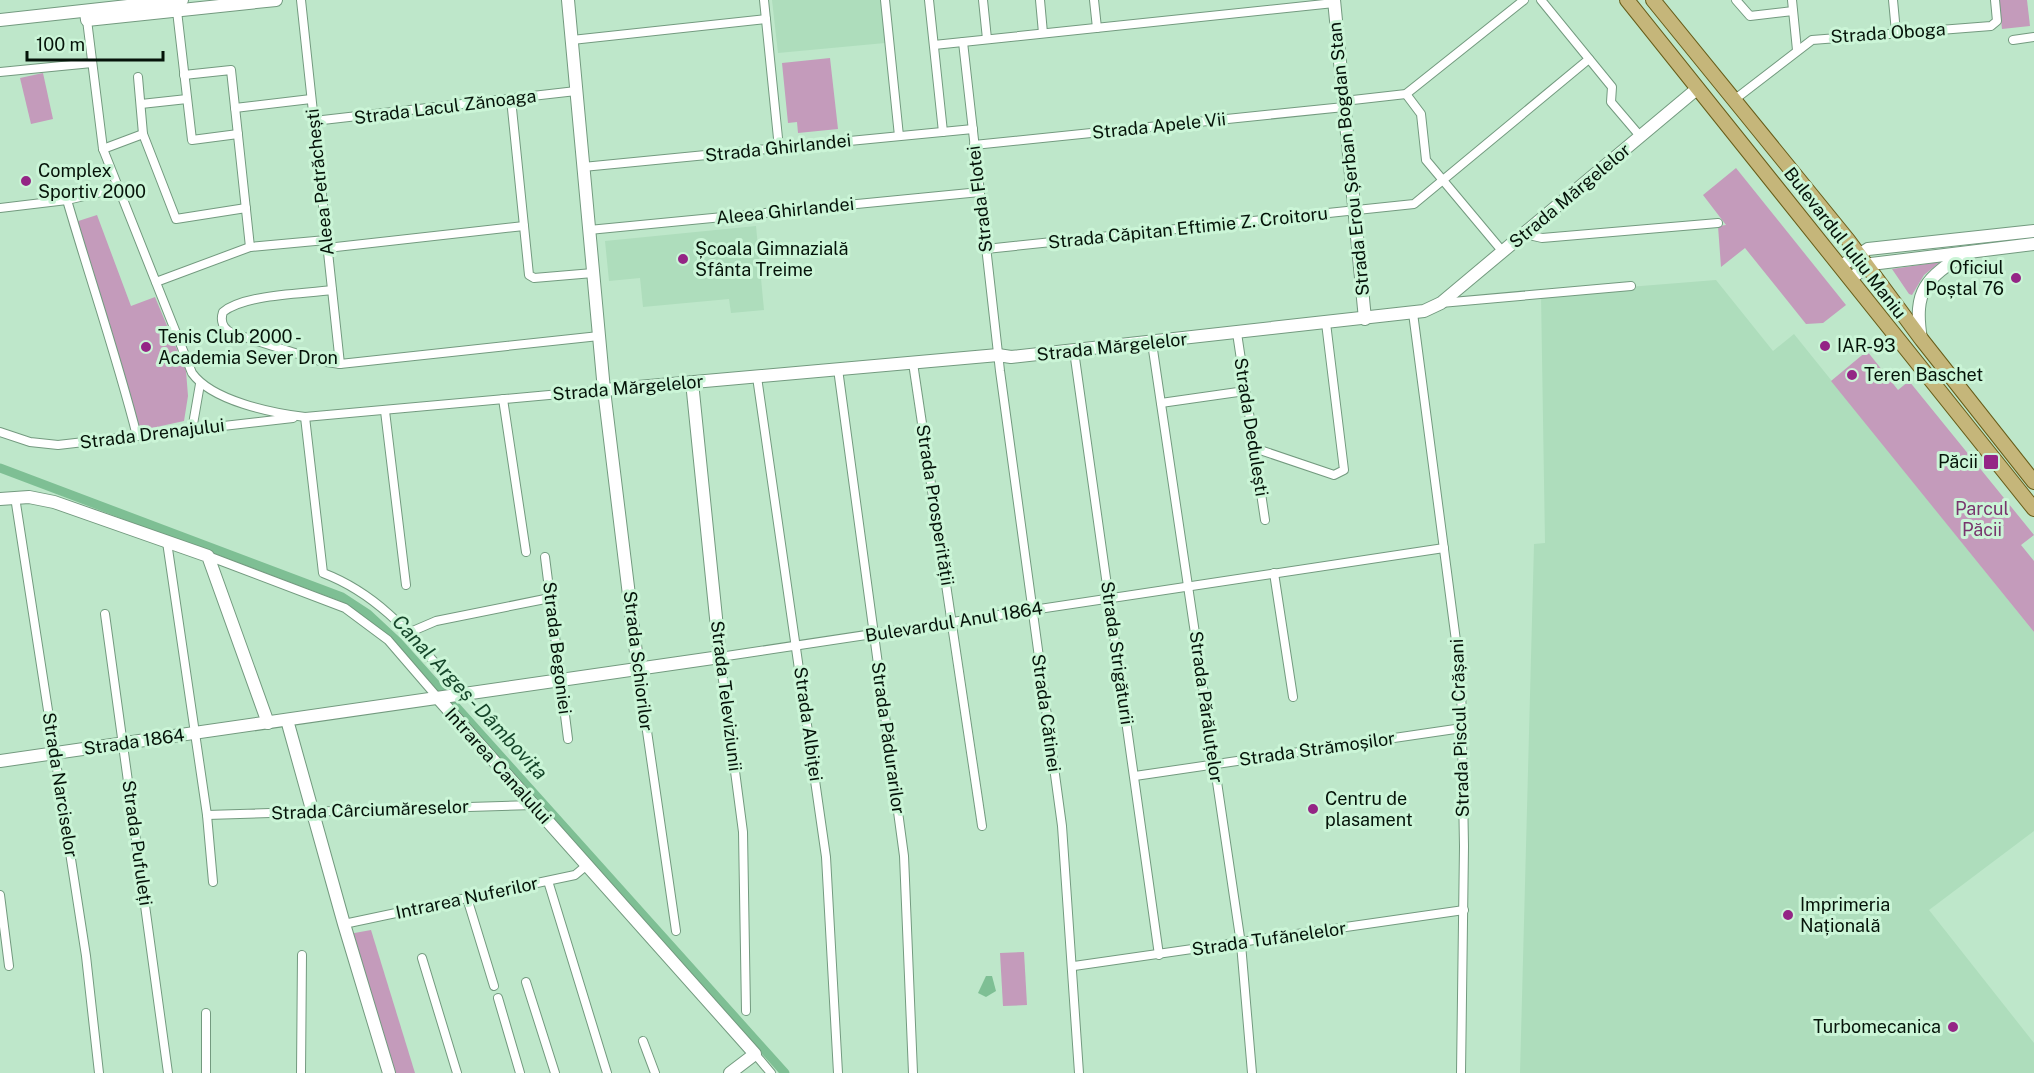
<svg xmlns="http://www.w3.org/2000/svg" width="2034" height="1073" viewBox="0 0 2034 1073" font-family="'Public Sans',sans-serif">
  <rect width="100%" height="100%" fill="#bee7ca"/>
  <g fill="#aeddbc">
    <polygon points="772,0 881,0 885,43 778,53"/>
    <polygon points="756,226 764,310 731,313 729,299 643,307 640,278 609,281 605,241"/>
    <polygon points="1716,280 1773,351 1794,334 2034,632 2034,831 1929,910 2034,1043 2034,1073 1520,1073 1534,544 1545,543 1541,294"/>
  </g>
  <g fill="#c49bbb">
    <polygon points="1999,0 2027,0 2030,26 2002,29"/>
    <polygon points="830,58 838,129 798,133 797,122 788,123 782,63"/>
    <polygon points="43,73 53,119 31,124 20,78"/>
    <polygon points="1736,168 1846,305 1823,323 1806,324 1745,248 1721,267 1718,226 1726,225 1703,195"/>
    <polygon points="97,215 131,306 155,297 186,371 188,396 184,421 138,431 109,321 102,322 69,224"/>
    <polygon points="1940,262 1924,275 1912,295 1909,294 1892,269"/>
    <polygon points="1867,351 1898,390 1909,381 2034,535 2021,545 2034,561 2034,632 1831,381"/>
    <polygon points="371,930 415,1073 393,1073 349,934"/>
    <polygon points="1024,952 1027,1005 1003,1006 1000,953"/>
  </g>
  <polygon fill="#7ebf94" points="986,976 992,976 996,991 986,997 978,993"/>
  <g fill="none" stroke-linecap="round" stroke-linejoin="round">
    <polyline stroke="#7ebf94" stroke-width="9" points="0,468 342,597 368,614 398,642 785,1073"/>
    <g stroke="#739a7f" stroke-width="10">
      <g id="street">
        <polyline points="301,0 340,364"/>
        <polyline points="764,0 779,148"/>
        <polyline points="885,0 899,136"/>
        <polyline points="929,0 943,132"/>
        <polyline points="983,0 987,39"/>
        <polyline points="1040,0 1043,33"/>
        <polyline points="1094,0 1097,28"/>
        <polyline points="1541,0 1612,87 1611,102 1640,136"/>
        <polyline points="1736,0 1750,16 1793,11"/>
        <polyline points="1792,0 1797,50"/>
        <polyline points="1893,0 1896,32"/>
        <polyline points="177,11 192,140 238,134"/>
        <path d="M87 20 103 149 192 373C212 401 272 413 305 417L604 390"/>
        <polyline points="572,40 766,19"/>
        <polyline points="2013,40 2034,37"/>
        <polyline points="963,42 1000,371 1062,826 1079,1073"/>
        <polyline points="934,45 1334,3"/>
        <polyline points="0,72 92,63"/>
        <polyline points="184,75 231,70 250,247"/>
        <polyline points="138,77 143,134 176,219 246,208"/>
        <polyline points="1406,94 1421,114 1426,160 1503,252"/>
        <polyline points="511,99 529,275 534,278 593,273"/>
        <polyline points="1734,100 1812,40 1991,26 1997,21 1995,0"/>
        <polyline points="1344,101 1406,94 1524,0"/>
        <polyline points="141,104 187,99"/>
        <polyline points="235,108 311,99"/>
        <polyline points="314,121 576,91"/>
        <polyline points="974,145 1344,107"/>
        <polyline points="103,149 143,134"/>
        <polyline points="583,167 973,129"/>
        <path d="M67 200C90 279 117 357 137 436"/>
        <polyline points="0,208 67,200 119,188"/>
        <polyline points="589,230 980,192"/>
        <polyline points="1525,234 1542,238 1718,223"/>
        <polyline points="327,248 524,226"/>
        <polyline points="986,249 1414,204 1589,59"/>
        <polyline points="156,282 250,247 326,240"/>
        <path d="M332 290C304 294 245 294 223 312 220 321 223 329 232 333L320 361 340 364 599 336"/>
        <polyline points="1441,303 1631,286"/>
        <polyline points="1413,313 1461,679 1464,846 1461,1073"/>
        <polyline points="1237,333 1265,520"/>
        <polyline points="1152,343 1241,944 1252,1073"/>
        <polyline points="1074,351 1159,955"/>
        <polyline points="913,363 982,826"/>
        <polyline points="838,369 904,856 913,1073"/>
        <polyline points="757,377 826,857 838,1073"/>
        <polyline points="503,399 526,552"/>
        <polyline points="1161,403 1245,391"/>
        <polyline points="385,411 406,585"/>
        <path d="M305 417 323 573C386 597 420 647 463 695"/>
        <polyline points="192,430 200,384"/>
        <polyline points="0,432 30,442 58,445 293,418"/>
        <polyline points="1254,448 1334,475 1344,470 1326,323"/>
        <polyline points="15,497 86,956 99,1073"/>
        <polyline points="167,542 207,815 213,882"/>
        <polyline points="208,556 345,608 388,640 438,698"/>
        <polyline points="545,557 568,739"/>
        <polyline points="1274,573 1293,697"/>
        <polyline points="105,614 168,1073"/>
        <polyline points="408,633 436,621 550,598"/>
        <polyline points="638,669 676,931"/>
        <polyline points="1135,776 1462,728"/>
        <polyline points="207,815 534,805"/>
        <polyline points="548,881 607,1073"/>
        <polyline points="0,895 9,966"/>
        <polyline points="467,898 494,986"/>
        <polyline points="344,924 575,875 587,865"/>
        <polyline points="422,958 457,1073"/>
        <polyline points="1074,966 1464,910"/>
        <polyline points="526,982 555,1073"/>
        <polyline points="498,998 520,1073"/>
        <polyline points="746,1011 743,832 720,657 1444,548"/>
        <polyline points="643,1041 655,1073"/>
        <polyline points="755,1054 771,1073"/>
        <polyline points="206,1073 206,1013"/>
        <polyline points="301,1073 302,955"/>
      </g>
    </g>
    <g stroke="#739a7f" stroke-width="14">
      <g id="secondary">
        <polyline points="568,0 604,390 638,669"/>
        <polyline points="1334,0 1365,319"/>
        <polyline points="86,11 87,20 276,0"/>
        <polyline points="0,20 182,0"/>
        <polyline points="1841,266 1868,249 2034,231"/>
        <polyline points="1851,278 1871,264 2034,244"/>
        <path d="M1921 339C1913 290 1926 278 1966 253"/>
        <polyline points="604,390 998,355 1011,357 1424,311 1441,303 1698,88"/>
        <polyline points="0,499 29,497 54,502 208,556 268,723"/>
        <polyline points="438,698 755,1054 730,1073"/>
        <polyline points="287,720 344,924 389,1073"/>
        <polyline points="0,761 720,657 692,382"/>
      </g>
    </g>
    <g stroke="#685d19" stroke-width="16">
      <g id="primary">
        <polyline points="1627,0 2034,509"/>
        <polyline points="1653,0 1848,240 1922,340 2034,482"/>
      </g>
    </g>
    <use href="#street" stroke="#fff" stroke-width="8"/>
    <use href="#secondary" stroke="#fff" stroke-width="12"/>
    <use href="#primary" stroke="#c5b67a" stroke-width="14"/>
  </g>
  <g fill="#942585" stroke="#cbf5d7" stroke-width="2">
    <circle cx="26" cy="181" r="6"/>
    <circle cx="683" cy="259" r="6"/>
    <circle cx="2016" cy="278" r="6"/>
    <circle cx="1825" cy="346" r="6"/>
    <circle cx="146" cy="347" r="6"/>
    <circle cx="1852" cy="375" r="6"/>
    <rect x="1983" y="454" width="16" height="16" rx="3"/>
    <circle cx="1313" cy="809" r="6"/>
    <circle cx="1788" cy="915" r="6"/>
    <circle cx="1953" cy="1027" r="6"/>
  </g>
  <g text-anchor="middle" stroke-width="6" stroke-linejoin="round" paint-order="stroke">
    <g font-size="18" fill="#051309" stroke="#cbf5d7">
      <text transform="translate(1888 33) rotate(-4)" y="6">Strada Oboga</text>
      <text transform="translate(445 107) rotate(-7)" y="6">Strada Lacul Zănoaga</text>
      <text transform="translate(1159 126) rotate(-6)" y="6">Strada Apele Vii</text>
      <text transform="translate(778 148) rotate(-6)" y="6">Strada Ghirlandei</text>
      <text transform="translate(1349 159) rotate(-96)" y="6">Strada Erou Șerban Bogdan Stan</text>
      <text transform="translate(320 182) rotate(-96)" y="6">Aleea Petrăchești</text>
      <text transform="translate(1570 196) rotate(-40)" y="6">Strada Mărgelelor</text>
      <text transform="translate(980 199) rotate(-97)" y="6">Strada Flotei</text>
      <text transform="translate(785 211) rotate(-6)" y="6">Aleea Ghirlandei</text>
      <text transform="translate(1188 228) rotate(-6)" y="6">Strada Căpitan Eftimie Z. Croitoru</text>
      <text transform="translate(1845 243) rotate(52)" y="6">Bulevardul Iuliu Maniu</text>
      <text transform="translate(1112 347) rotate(-6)" y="6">Strada Mărgelelor</text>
      <text transform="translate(628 388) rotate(-5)" y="6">Strada Mărgelelor</text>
      <text transform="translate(1251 427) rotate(81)" y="6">Strada Dedulești</text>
      <text transform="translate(152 434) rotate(-7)" y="6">Strada Drenajului</text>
      <text transform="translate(935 505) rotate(81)" y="6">Strada Prosperității</text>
      <text transform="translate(954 622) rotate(-9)" y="6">Bulevardul Anul 1864</text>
      <text transform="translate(557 648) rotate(83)" y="6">Strada Begoniei</text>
      <text transform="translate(1117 653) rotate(82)" y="6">Strada Strigăturii</text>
      <text transform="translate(638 661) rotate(83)" y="6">Strada Schiorilor</text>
      <text transform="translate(726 696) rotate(83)" y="6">Strada Televiziunii</text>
      <text transform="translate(1206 707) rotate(82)" y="6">Strada Părăluțelor</text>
      <text transform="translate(1046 713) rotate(82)" y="6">Strada Cătinei</text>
      <text transform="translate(808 724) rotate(82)" y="6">Strada Albiței</text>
      <text transform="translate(1460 728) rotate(-92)" y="6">Strada Piscul Crășani</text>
      <text transform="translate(888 738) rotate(82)" y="6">Strada Pădurarilor</text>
      <text transform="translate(134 742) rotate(-8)" y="6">Strada 1864</text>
      <text transform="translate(1317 749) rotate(-8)" y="6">Strada Strămoșilor</text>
      <text transform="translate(498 766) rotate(48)" y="6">Intrarea Canalului</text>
      <text transform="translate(60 785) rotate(81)" y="6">Strada Narciselor</text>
      <text transform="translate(370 810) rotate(-2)" y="6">Strada Cârciumăreselor</text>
      <text transform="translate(137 843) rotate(82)" y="6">Strada Pufuleți</text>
      <text transform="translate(467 898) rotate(-12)" y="6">Intrarea Nuferilor</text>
      <text transform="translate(1269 939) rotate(-8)" y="6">Strada Tufănelelor</text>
    </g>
    <g font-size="18" fill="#051309" stroke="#cbf5d7" text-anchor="start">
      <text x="38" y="177">Complex<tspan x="38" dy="21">Sportiv 2000</tspan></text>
      <text x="695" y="255">Școala Gimnazială<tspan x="695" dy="21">Sfânta Treime</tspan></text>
      <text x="2004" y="274" text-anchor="end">Oficiul<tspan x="2004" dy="21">Poștal 76</tspan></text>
      <text x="158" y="343">Tenis Club 2000 -<tspan x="158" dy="21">Academia Sever Dron</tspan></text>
      <text x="1837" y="352">IAR-93</text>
      <text x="1864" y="381">Teren Baschet</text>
      <text x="1978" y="468" text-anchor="end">Păcii</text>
      <text x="1325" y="805">Centru de<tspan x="1325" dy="21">plasament</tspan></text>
      <text x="1800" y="911">Imprimeria<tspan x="1800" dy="21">Națională</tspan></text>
      <text x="1941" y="1033" text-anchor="end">Turbomecanica</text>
    </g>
    <g font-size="18" fill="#78346d" stroke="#cbf5d7">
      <text x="1982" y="515">Parcul<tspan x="1982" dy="21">Păcii</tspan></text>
    </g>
    <g font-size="20" font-style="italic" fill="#15462a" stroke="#cbf5d7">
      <text transform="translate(470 697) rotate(47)" y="7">Canal Argeș - Dâmbovița</text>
    </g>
  </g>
  <path d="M27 51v9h136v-9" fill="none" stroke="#051309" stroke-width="3"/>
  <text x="36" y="51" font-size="18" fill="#051309" stroke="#cbf5d7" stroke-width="4.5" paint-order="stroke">100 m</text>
</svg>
